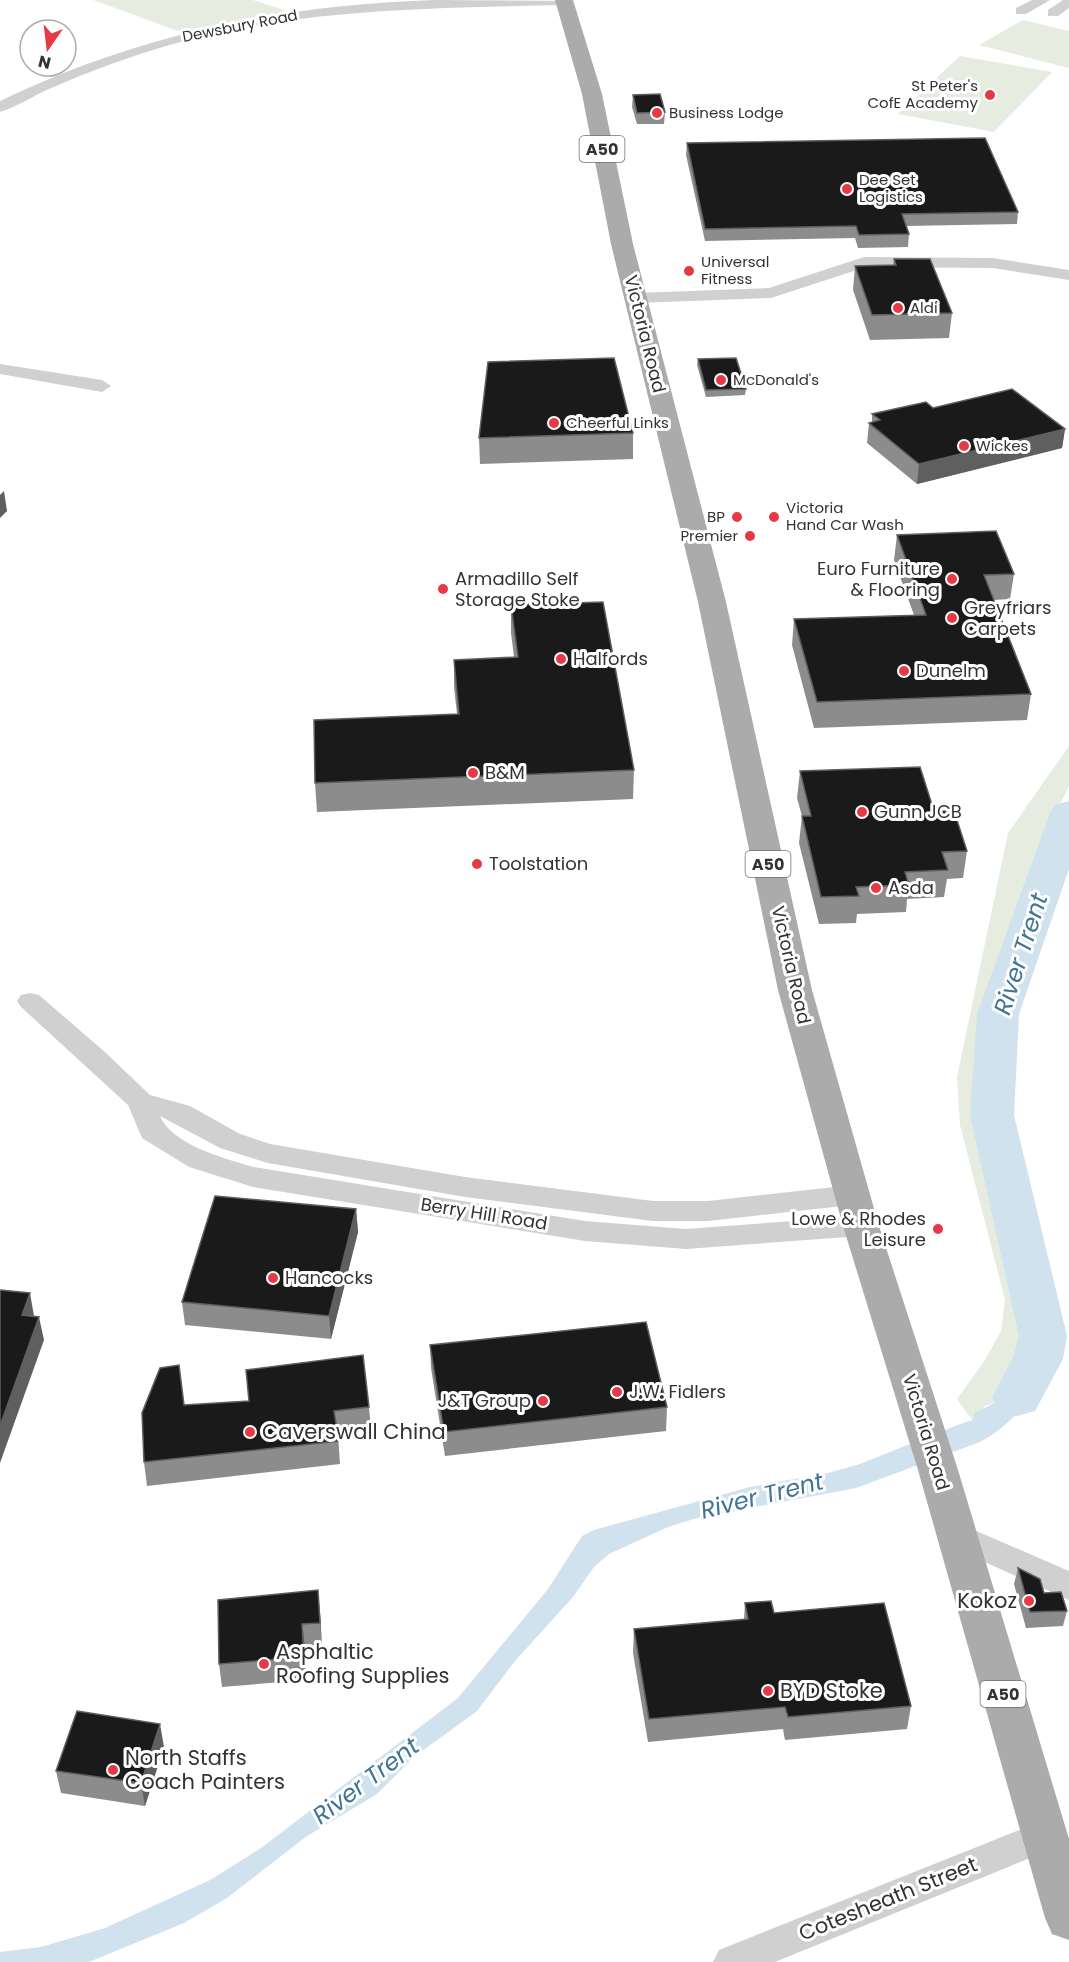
<svg xmlns="http://www.w3.org/2000/svg" width="1069" height="1962" viewBox="0 0 1069 1962" font-family="Poppins,sans-serif">
  <rect width="100%" height="100%" fill="#fff"/>
  <g fill="#e6ecdf">
    <polygon points="93,0 253,0 290,12 181,32"/>
    <polygon points="1023,20 1069,31 1069,68 979,45"/>
    <polygon points="960,56 1052,72 994,132 898,114"/>
    <polygon points="1069,746 1069,786 1039,847 992,1006 981,1092 983,1120 1018,1260 1026,1353 1014,1380 995,1403 985,1406 973,1421 957,1399 985,1360 1001,1331 1005,1300 960,1125 957,1077 1008,833"/>
  </g>
  <path fill="#cfe2ee" d="M1053 1338C1046 1382 1019 1421 980 1442L856 1488 697 1518 668 1527 609 1554 594 1567 573 1597 515 1661 477 1711 414 1757 377 1794 307 1836 227 1898 184 1923 89 1962H0V1952L41 1947 105 1928 210 1880 261 1848 458 1698 548 1589 582 1536 594 1530 750 1487 828 1473 860 1464 960 1424 973 1420 974 1413 995 1403 1014 1380 1026 1353Z"/>
  <g fill="none" stroke-linecap="round" stroke-linejoin="round">
    <polygon fill="#cfe2ee" fill-rule="evenodd" points="1069,801 1069,869 1019,1014 1014,1115 1067,1336 1063,1359 1035,1411 1017,1416 999,1411 992,1397 1013,1358 1019,1336 970,1115 977,1014 1050,813 1055,805"/>
    <g fill="#d0d0d0" fill-rule="evenodd">
      <path d="M435 0 572 1 565 5C433 8 301 8 173 44 131 56 90 71 49 89 33 96 17 107 0 112V101C138 34 283 5 435 0Z"/>
      <polygon points="1032,0 1050,0 1026,14 1016,14 1016,8"/>
      <polygon points="1063,0 1069,0 1069,8 1058,16 1048,16 1048,10"/>
      <polygon points="864,257 993,258 1069,270 1069,280 993,268 866,267 771,298 637,303 628,298 637,293 769,288"/>
      <polygon points="0,364 102,380 111,386 102,392 0,374"/>
      <path d="M30 993 39 995 106 1053 150 1095 190 1106 240 1134 270 1144 465 1177 653 1201H708L852 1185 862 1188 866 1195 862 1202 852 1205 708 1221H653L465 1197 268 1163 220 1148 160 1116C172 1145 226 1159 254 1167L585 1221 686 1229 861 1216 871 1219 875 1226 871 1233 861 1236 686 1249 585 1241 253 1187 189 1167 142 1138 128 1105 21 1007 17 1001 21 995Z"/>
      <polygon points="958,1523 1069,1571 1069,1600 947,1545 942,1536 947,1527"/>
      <polygon points="1044,1820 1057,1825 1062,1836 1057,1847 775,1962 713,1962 719,1950"/>
    </g>
    <polygon fill="#ababab" fill-rule="evenodd" points="555,0 573,0 602,94 633,244 726,602 812,990 879,1226 958,1470 1069,1839 1069,1940 1052,1934 1045,1918 918,1470 843,1226 778,990 698,602 611,244 582,94"/>
  </g>
  <g fill="#8c8c8c">
    <polygon points="633,95 665,112 664,124 637,124 632,107"/>
    <polygon points="687,143 1018,212 1017,224 906,226 909,234 908,247 858,248 855,238 705,241 686,155"/>
    <polygon points="894,259 952,313 949,338 870,340 853,290 855,266 893,265"/>
    <polygon points="698,359 746,389 745,395 706,397 697,365"/>
    <polygon points="933,408 1065,429 1062,448 917,484 867,443 869,423 872,422 872,414"/>
    <polygon points="633,433 633,459 480,464 479,438"/>
    <polygon points="897,535 1014,574 1010,599 994,600 1031,694 1027,720 814,728 792,645 794,619 914,615 894,560"/>
    <polygon points="511,605 634,770 633,799 317,812 315,783 457,714 454,687 454,660 514,657 511,633"/>
    <polygon points="800,771 934,811 967,851 963,878 947,879 944,897 907,899 906,912 857,914 856,923 819,924 799,843 802,816 797,798"/>
    <polygon points="356,1209 358,1232 331,1339 185,1325 182,1302"/>
    <polygon points="430,1345 667,1407 666,1431 445,1456 431,1368"/>
    <polygon points="185,1405 369,1407 371,1430 338,1434 340,1464 147,1486 144,1462"/>
    <polygon points="1018,1568 1044,1593 1067,1611 1063,1626 1026,1628 1014,1584"/>
    <polygon points="745,1603 774,1613 911,1706 907,1729 785,1740 783,1729 648,1742 633,1653 634,1629 744,1619"/>
    <polygon points="320,1613 322,1646 305,1647 306,1680 222,1687 219,1664"/>
    <polygon points="164,1747 145,1806 61,1793 56,1771"/>
  </g>
  <g fill="#5f5f5f">
    <polygon points="1065,429 1062,448 917,484 919,464"/>
    <polygon points="4,491 7,511 0,518 0,495"/>
    <polygon points="356,1209 358,1232 331,1339 329,1316"/>
    <polygon points="30,1293 34,1316 22,1315"/>
    <polygon points="39,1317 44,1340 0,1463 0,1426"/>
    <polygon points="318,1590 320,1613 322,1646 320,1623"/>
    <polygon points="302,1624 305,1647 306,1680 304,1657"/>
    <polygon points="160,1724 164,1747 145,1806 141,1783"/>
  </g>
  <g fill="#1a1a1a" stroke="#5f5f5f" stroke-width="1.5">
    <polygon points="660,94 665,112 637,113 633,95"/>
    <polygon points="985,138 1018,212 902,214 909,234 859,235 856,226 705,229 687,143"/>
    <polygon points="894,259 930,259 952,313 872,315 855,266 896,265"/>
    <polygon points="614,358 633,433 479,438 488,362"/>
    <polygon points="736,358 746,389 706,390 698,359"/>
    <polygon points="1012,389 1065,429 919,464 869,423 880,420 872,414 926,402 933,408"/>
    <polygon points="996,531 1014,574 984,575 1031,694 817,702 794,619 926,615 897,535"/>
    <polygon points="603,602 634,770 315,783 314,720 459,714 454,660 518,657 511,605"/>
    <polygon points="920,767 934,811 954,811 967,851 942,852 948,870 905,872 909,885 856,887 859,896 821,897 802,816 811,816 800,771"/>
    <polygon points="215,1196 356,1209 329,1316 182,1302"/>
    <polygon points="0,1290 30,1293 22,1315 39,1317 0,1426"/>
    <polygon points="646,1322 667,1407 444,1432 430,1345"/>
    <polygon points="363,1355 369,1407 334,1411 339,1441 144,1462 142,1413 160,1368 179,1365 184,1405 249,1401 246,1370"/>
    <polygon points="1018,1568 1040,1579 1044,1593 1061,1592 1067,1611 1030,1612"/>
    <polygon points="318,1590 320,1623 302,1624 304,1657 219,1664 218,1600"/>
    <polygon points="771,1601 774,1613 884,1603 911,1706 788,1717 785,1707 649,1719 634,1629 748,1619 745,1603"/>
    <polygon points="77,1711 160,1724 141,1783 56,1771"/>
  </g>
  <g fill="#e63946" stroke="#fff" stroke-width="2">
    <circle cx="990" cy="95" r="6"/>
    <circle cx="657" cy="113" r="6"/>
    <circle cx="847" cy="189" r="6"/>
    <circle cx="689" cy="271" r="6"/>
    <circle cx="898" cy="308" r="6"/>
    <circle cx="721" cy="380" r="6"/>
    <circle cx="554" cy="423" r="6"/>
    <circle cx="964" cy="446" r="6"/>
    <circle cx="737" cy="517" r="6"/>
    <circle cx="774" cy="517" r="6"/>
    <circle cx="750" cy="536" r="6"/>
    <circle cx="952" cy="579" r="6"/>
    <circle cx="443" cy="589" r="6"/>
    <circle cx="952" cy="618" r="6"/>
    <circle cx="561" cy="659" r="6"/>
    <circle cx="904" cy="671" r="6"/>
    <circle cx="473" cy="773" r="6"/>
    <circle cx="862" cy="812" r="6"/>
    <circle cx="477" cy="864" r="6"/>
    <circle cx="876" cy="888" r="6"/>
    <circle cx="938" cy="1229" r="6"/>
    <circle cx="273" cy="1278" r="6"/>
    <circle cx="617" cy="1392" r="6"/>
    <circle cx="543" cy="1401" r="6"/>
    <circle cx="250" cy="1432" r="6"/>
    <circle cx="1029" cy="1601" r="6"/>
    <circle cx="264" cy="1664" r="6"/>
    <circle cx="768" cy="1691" r="6"/>
    <circle cx="113" cy="1770" r="6"/>
  </g>
  <g text-anchor="middle" stroke-width="6" stroke-linejoin="round" paint-order="stroke">
    <g font-size="15" fill="#333" stroke="#fff">
      <text transform="translate(240 26) rotate(-11)" y="5">Dewsbury Road</text>
    </g>
    <g font-size="15" fill="#333" stroke="#fff" text-anchor="start">
      <text x="978" y="91" text-anchor="end">St Peter's<tspan x="978" dy="17">CofE Academy</tspan></text>
      <text x="669" y="118">Business Lodge</text>
      <text x="859" y="185">Dee Set<tspan x="859" dy="17">Logistics</tspan></text>
      <text x="701" y="267">Universal<tspan x="701" dy="17">Fitness</tspan></text>
      <text x="910" y="313">Aldi</text>
      <text x="733" y="385">McDonald's</text>
      <text x="566" y="428">Cheerful Links</text>
      <text x="976" y="451">Wickes</text>
      <text x="786" y="513">Victoria<tspan x="786" dy="17">Hand Car Wash</tspan></text>
      <text x="725" y="522" text-anchor="end">BP</text>
      <text x="738" y="541" text-anchor="end">Premier</text>
    </g>
    <g fill="#fff" stroke="#707070" stroke-width="1.5">
      <rect x="579.5" y="136" width="45" height="26" rx="4.5"/>
      <rect x="745.5" y="851" width="45" height="26" rx="4.5"/>
      <rect x="980.5" y="1681" width="45" height="26" rx="4.5"/>
    </g>
    <g font-size="16" font-weight="bold" fill="#333">
      <text x="602" y="155">A50</text>
      <text x="768" y="870">A50</text>
      <text x="1003" y="1700">A50</text>
    </g>
    <g font-size="18" fill="#333" stroke="#fff">
      <text transform="translate(645 334) rotate(76)" y="6">Victoria Road</text>
      <text transform="translate(791 965) rotate(77)" y="6">Victoria Road</text>
      <text transform="translate(484 1214) rotate(9)" y="6">Berry Hill Road</text>
      <text transform="translate(926 1432) rotate(73)" y="6">Victoria Road</text>
    </g>
    <g font-size="18" fill="#333" stroke="#fff" text-anchor="start">
      <text x="940" y="575" text-anchor="end">Euro Furniture<tspan x="940" dy="21">&amp; Flooring</tspan></text>
      <text x="455" y="585">Armadillo Self<tspan x="455" dy="21">Storage Stoke</tspan></text>
      <text x="964" y="614">Greyfriars<tspan x="964" dy="21">Carpets</tspan></text>
      <text x="573" y="665">Halfords</text>
      <text x="916" y="677">Dunelm</text>
      <text x="485" y="779">B&amp;M</text>
      <text x="874" y="818">Gunn JCB</text>
      <text x="489" y="870">Toolstation</text>
      <text x="888" y="894">Asda</text>
      <text x="926" y="1225" text-anchor="end">Lowe &amp; Rhodes<tspan x="926" dy="21">Leisure</tspan></text>
      <text x="285" y="1284">Hancocks</text>
      <text x="629" y="1398">J.W. Fidlers</text>
      <text x="531" y="1407" text-anchor="end">J&amp;T Group</text>
    </g>
    <g font-size="21" fill="#333" stroke="#fff" text-anchor="start">
      <text x="262" y="1439">Caverswall China</text>
      <text x="1017" y="1608" text-anchor="end">Kokoz</text>
      <text x="276" y="1659">Asphaltic<tspan x="276" dy="24">Roofing Supplies</tspan></text>
      <text x="780" y="1698">BYD Stoke</text>
      <text x="125" y="1765">North Staffs<tspan x="125" dy="24">Coach Painters</tspan></text>
    </g>
    <g font-size="21" fill="#333" stroke="#fff">
      <text transform="translate(888 1899) rotate(-22)" y="7">Cotesheath Street</text>
    </g>
    <g font-size="24" font-style="italic" fill="#3f7597" stroke="#fff">
      <text transform="translate(1021 954) rotate(-72)" y="8">River Trent</text>
      <text transform="translate(762 1496) rotate(-14)" y="8">River Trent</text>
      <text transform="translate(366 1781) rotate(-37)" y="8">River Trent</text>
    </g>
  </g>
  <g transform="translate(48 48) rotate(194)"><circle r="28" fill="#ffffff" stroke="#adadad" stroke-width="1.5"/>
  <path d="M0-4.5L10 22L0 15L-10 22Z" fill="#e63946"/>
  <text y="-9" font-size="16" font-weight="bold" text-anchor="middle" fill="#333333">N</text>
  </g>
</svg>
